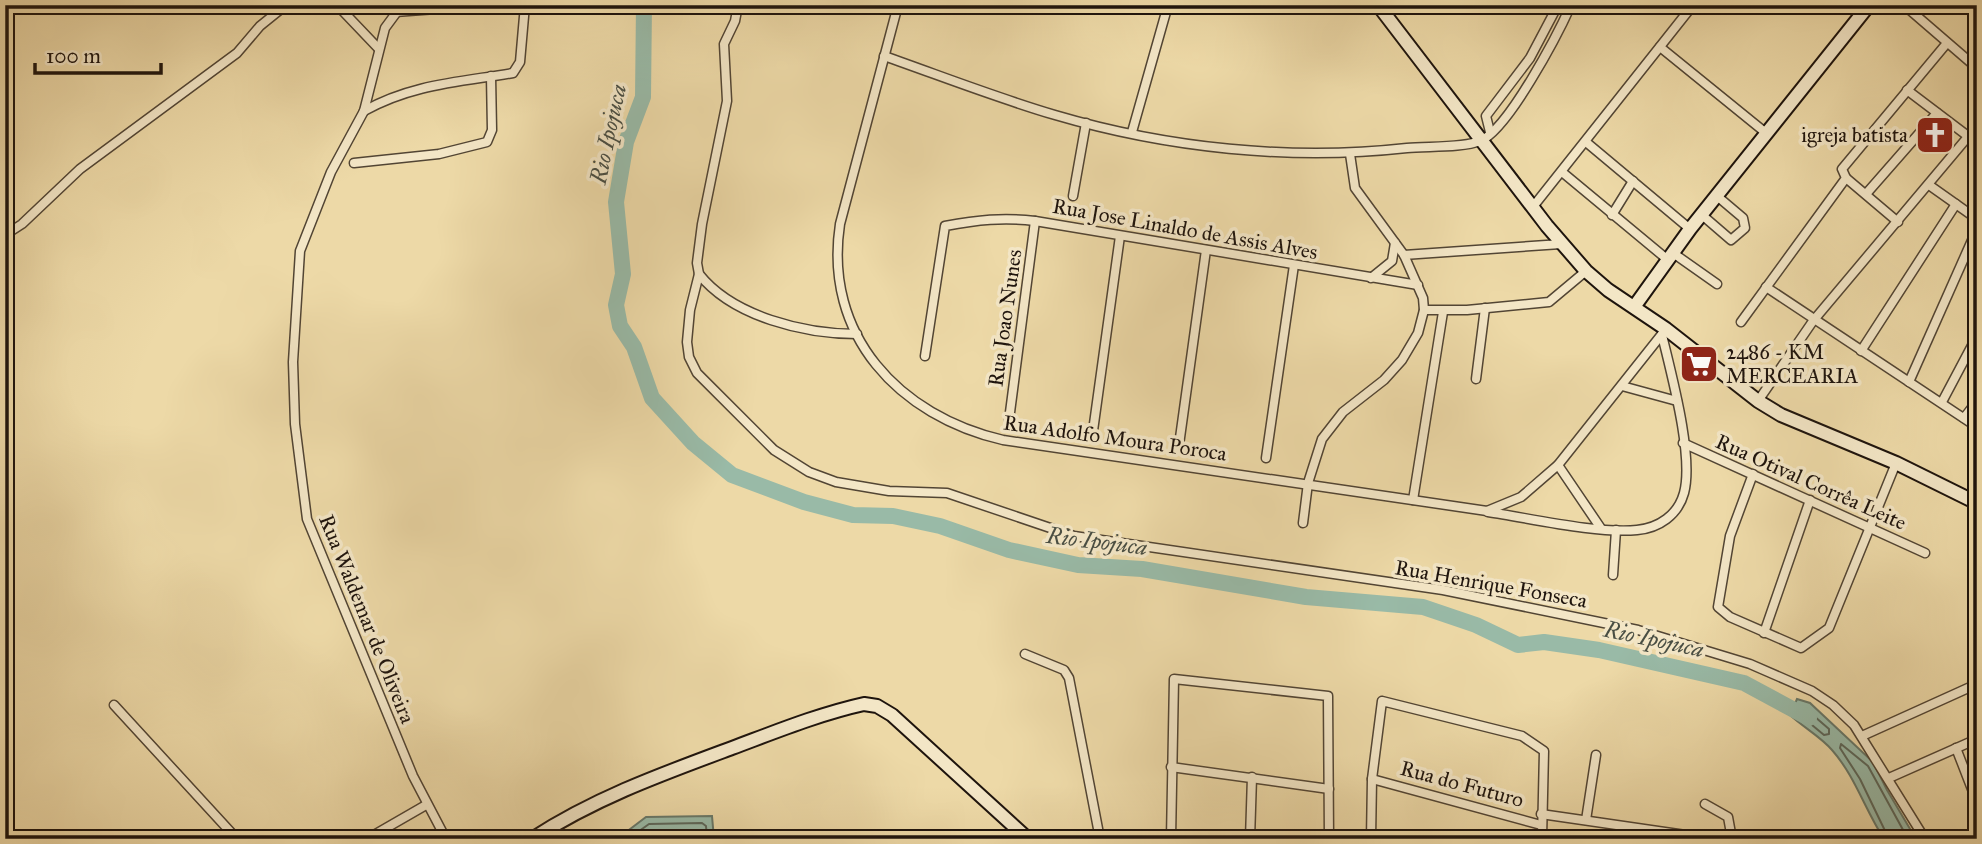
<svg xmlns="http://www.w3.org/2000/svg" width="1982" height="844" viewBox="0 0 1982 844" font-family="'IM FELL Great Primer',serif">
  <rect width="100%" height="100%" fill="#edd9a7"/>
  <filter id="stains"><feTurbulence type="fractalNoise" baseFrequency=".00286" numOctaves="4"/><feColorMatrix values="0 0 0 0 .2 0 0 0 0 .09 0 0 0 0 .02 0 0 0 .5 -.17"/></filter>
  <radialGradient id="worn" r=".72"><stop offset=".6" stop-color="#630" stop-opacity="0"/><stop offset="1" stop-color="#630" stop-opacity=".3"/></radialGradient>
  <g fill="#99baa7" stroke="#687869" stroke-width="2">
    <path d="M1797 699 1810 703 1873 762 1887 790 1916 839H1884C1865 810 1855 776 1832 750 1821 737 1803 727 1790 715Z"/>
    <polygon points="712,816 714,839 617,839 646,817"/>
  </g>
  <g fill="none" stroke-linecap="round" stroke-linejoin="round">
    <g stroke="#5c675a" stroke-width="2">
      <polygon points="1800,709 1807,710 1829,729 1829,734 1824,735 1800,715"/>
      <polyline points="628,839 649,824 702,823 706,826 707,839"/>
      <polyline points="1889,839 1860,779 1840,748 1841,744 1868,766 1908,839"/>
    </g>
    <polyline stroke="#99baa7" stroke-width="16" points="644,5 643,97 626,142 616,202 623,274 616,305 620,326 634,347 652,398 693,443 732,475 804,502 853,515 893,516 940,526 1009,550 1078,565 1142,569 1306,597 1423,607 1476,625 1518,645 1544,642 1599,650 1744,683 1809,718"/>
    <g stroke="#524534" stroke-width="11">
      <g id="street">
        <polyline points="337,5 378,48"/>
        <polyline points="402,5 385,28 364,111 331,172 300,251 293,362 295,424 307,519 413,776 446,839"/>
        <polyline points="738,5 735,21 724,44 727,101 702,224 697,263 699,274 690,310 687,342 689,357 697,373 774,450 809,472 836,482 889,491 947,493 1074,536 1443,590 1638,630 1750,664 1812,691 1833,705 1854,725 1925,839"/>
        <path d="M898 5 840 224C823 335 899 416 1003 440L1487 511 1521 497 1558 465 1666 329"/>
        <polyline points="1904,5 1977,68"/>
        <polyline points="395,12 491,5"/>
        <polyline points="1660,47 1766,133"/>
        <path d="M884 56C941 76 997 98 1055 115 1167 148 1290 161 1407 148 1426 146 1463 148 1480 141 1508 130 1558 34 1571 5"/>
        <polyline points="1907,90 1977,143"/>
        <path d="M364 111C412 84 460 82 513 73L520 62 525 5"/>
        <polyline points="1132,132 1168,5"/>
        <polyline points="1490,132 1486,116 1530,58 1558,5"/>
        <polyline points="1586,142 1690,229"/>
        <polyline points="354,163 439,154 487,142 492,130 491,76"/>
        <polyline points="1562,172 1668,260"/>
        <polyline points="1846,178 1898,222"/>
        <polyline points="1929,185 1977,219"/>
        <polyline points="1866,194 1937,113"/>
        <polyline points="1073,196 1086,123"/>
        <polyline points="1532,208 1693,5"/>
        <polyline points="1612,215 1633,181"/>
        <polyline points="1702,215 1731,240 1745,228 1743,218 1717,196"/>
        <polyline points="5,235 22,224 80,169 237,53 260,26 286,5"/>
        <polyline points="1673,253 1717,284"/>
        <polyline points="1404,255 1561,244"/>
        <path d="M699 274C733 317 805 334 857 334"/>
        <polyline points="1371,278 1392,261 1395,243"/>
        <polyline points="1766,287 1977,427"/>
        <polyline points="1424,310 1467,310 1549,302 1586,271"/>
        <polyline points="1741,322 1846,178 1842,169 1947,43"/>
        <polyline points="1861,351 1956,204"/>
        <path d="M925 356 945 226C977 220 1003 217 1035 221L1418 285"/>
        <polyline points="1476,379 1485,308"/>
        <polyline points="1909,382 1977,229"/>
        <polyline points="1622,386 1677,401"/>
        <polyline points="1758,401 1813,321 1977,126"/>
        <polyline points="1942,402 1977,336"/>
        <polyline points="1964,418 1977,401"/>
        <polyline points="1009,420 1035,221"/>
        <polyline points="1093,431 1120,236"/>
        <polyline points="1683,443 1925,553"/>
        <polyline points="1179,445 1206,250"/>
        <polyline points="1266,458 1294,265"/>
        <polyline points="1558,465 1600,527"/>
        <polyline points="1753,474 1730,536 1718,607 1730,617 1801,648 1829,628 1896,463"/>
        <polyline points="1413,500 1443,312"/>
        <path d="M1488 512C1529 518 1598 534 1637 530 1659 528 1678 515 1684 493 1694 456 1671 373 1662 335"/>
        <polyline points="1303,523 1308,483 1322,439 1343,412 1384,380 1402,360 1418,333 1424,310 1423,298 1404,255 1355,188 1350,154"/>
        <polyline points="1613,575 1616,530"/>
        <polyline points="1764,633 1810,500"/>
        <polyline points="1025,654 1064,670 1069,678 1100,839"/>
        <polyline points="114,705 237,839"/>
        <polyline points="1862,736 1977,684"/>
        <polyline points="1956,748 1977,802"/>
        <polyline points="1171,767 1329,789"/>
        <polyline points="1889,778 1977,739"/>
        <polyline points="1372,779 1541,825"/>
        <polyline points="1705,804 1728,817 1732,839"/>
        <polyline points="1541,814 1713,839"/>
        <polyline points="1586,820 1596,755"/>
        <polyline points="367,839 426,805"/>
        <polyline points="1171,839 1174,679 1328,696 1329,839"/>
        <polyline points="1250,839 1252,777"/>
        <polyline points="1371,839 1372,779 1382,701 1522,736 1544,751 1542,839"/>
      </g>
    </g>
    <g stroke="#1e140d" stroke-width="16">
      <g id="secondary">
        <polyline points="1378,5 1547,226 1586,271 1608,290 1666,329 1758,401 1781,415 1896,463 1977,503"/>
        <polyline points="1634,307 1690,229 1869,5"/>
        <path d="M532 839C595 798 662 774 732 748 775 732 819 714 864 704L877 706 892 715 1028 839"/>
      </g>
    </g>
    <use href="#street" stroke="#f3e6c6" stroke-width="8"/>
    <use href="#secondary" stroke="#f3e6c6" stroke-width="12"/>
  </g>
  <defs>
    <g id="church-square" transform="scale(2.0125)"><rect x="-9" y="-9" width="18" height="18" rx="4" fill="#8f2418" stroke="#f3e6c6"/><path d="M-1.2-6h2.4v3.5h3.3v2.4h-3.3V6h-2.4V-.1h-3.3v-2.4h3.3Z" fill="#fff"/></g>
    <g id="supermarket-square" transform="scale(2.0125)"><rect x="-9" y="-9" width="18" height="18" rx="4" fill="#8f2418" stroke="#f3e6c6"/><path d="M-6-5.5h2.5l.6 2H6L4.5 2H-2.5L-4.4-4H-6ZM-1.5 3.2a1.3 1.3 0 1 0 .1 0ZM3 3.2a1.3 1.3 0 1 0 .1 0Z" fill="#fff"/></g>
  </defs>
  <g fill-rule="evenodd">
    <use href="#church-square" x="1935" y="135"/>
    <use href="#supermarket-square" x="1699" y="364"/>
  </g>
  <g text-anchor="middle" stroke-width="7" stroke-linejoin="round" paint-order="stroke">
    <g font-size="21" fill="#1e140d" stroke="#f3e6c6" text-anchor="end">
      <text x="1908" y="142">igreja batista</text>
      <text x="1726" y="359" text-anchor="start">2486 - KM<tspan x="1726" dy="24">MERCEARIA</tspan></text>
    </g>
    <g font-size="21" fill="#1e140d" stroke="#f3e6c6">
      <text transform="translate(1185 229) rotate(10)" y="7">Rua Jose Linaldo de Assis Alves</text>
      <text transform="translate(1005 318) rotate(-82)" y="7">Rua Joao Nunes</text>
      <text transform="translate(1115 438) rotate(8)" y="7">Rua Adolfo Moura Poroca</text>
      <text transform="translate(1811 482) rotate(24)" y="7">Rua Otival Corrêa Leite</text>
      <text transform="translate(1491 584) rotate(10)" y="7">Rua Henrique Fonseca</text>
      <text transform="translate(367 619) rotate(68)" y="7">Rua Waldemar de Oliveira</text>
      <text transform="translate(1462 784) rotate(15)" y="7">Rua do Futuro</text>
    </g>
    <g font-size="23" font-style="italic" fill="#494e43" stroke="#f3e6c6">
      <text transform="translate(608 134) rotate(-78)" y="8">Rio Ipojuca</text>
      <text transform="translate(1097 541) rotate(7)" y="8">Rio Ipojuca</text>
      <text transform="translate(1654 639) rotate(12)" y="8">Rio Ipojuca</text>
    </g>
  </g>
  <rect width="1982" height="844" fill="none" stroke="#edd9a7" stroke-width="28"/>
  <rect x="7" y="7" width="1968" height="830" fill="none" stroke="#1e140d" stroke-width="3.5"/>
  <rect x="14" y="14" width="1954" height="816" fill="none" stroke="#1e140d" stroke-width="2"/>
  <path d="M35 63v10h126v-10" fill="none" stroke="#1e140d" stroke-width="3.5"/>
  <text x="46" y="63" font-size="21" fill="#1e140d" stroke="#f3e6c6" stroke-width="5" paint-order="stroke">100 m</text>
  <rect width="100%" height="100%" filter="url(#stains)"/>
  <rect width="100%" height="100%" fill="url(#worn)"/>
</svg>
